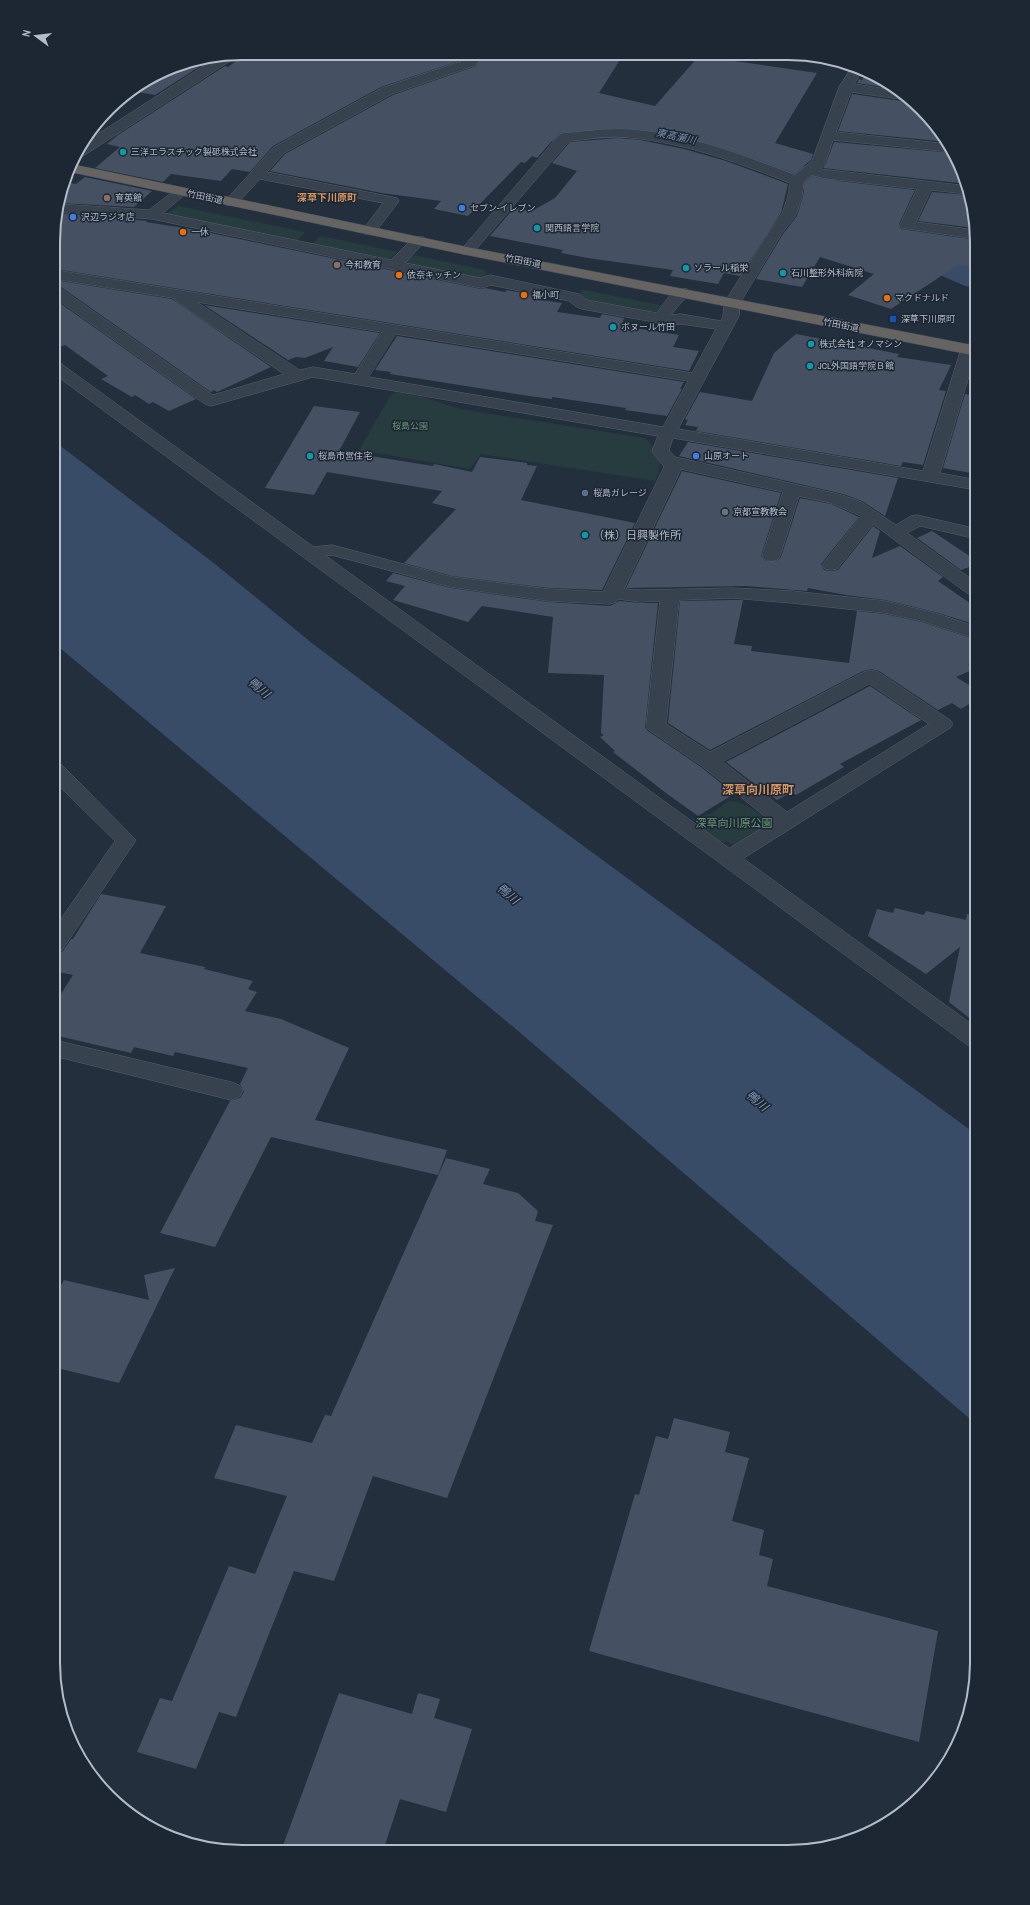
<svg xmlns="http://www.w3.org/2000/svg" width="1030" height="1905" viewBox="0 0 1030 1905" font-family="'Archivo Narrow','Noto Sans JP',sans-serif">
<style>
.green{fill:#263c3f}
.water{fill:#394c67}
.lines{fill:none;stroke-linecap:round;stroke-linejoin:round}
.river{fill:#394c67;fill-rule:evenodd}
.building{fill:#455162}
.minor-casing{stroke:#565f6c;stroke-width:1}
.tertiary-casing{stroke:#565f6c;stroke-width:1}
.trunk-casing{stroke:#434c59;stroke-width:1}
.minor{fill:#38414e;fill-rule:evenodd}
.tertiary{fill:#38414e;fill-rule:evenodd}
.trunk{fill:#656462;fill-rule:evenodd}
.culture-dot{fill:#0f9aa8;stroke:#1d2633;stroke-width:1.5}
.education-dot{fill:#8d6e63;stroke:#1d2633;stroke-width:1.5}
.shop-dot{fill:#3f7fe0;stroke:#1d2633;stroke-width:1.5}
.food-dot{fill:#e8710a;stroke:#1d2633;stroke-width:1.5}
.transit-dot{fill:#1a4fb4;stroke:#1d2633;stroke-width:1.5}
.service-dot{fill:#5c6f8a;stroke:#1d2633;stroke-width:1.5}
.worship-dot{fill:#6b7280;stroke:#1d2633;stroke-width:1.5}
.labels{text-anchor:middle;stroke-width:3;stroke-linejoin:round;paint-order:stroke}
.far-poi-label{font-size:9px;fill:#b4bcc9;stroke:#1d2633;text-anchor:start}
.far-street-label{font-size:9px;fill:#b4bcc9;stroke:#1d2633}
.far-park-label{font-size:9px;fill:#6b9a76;stroke:#1d2633}
.far-water-label{font-size:10px;font-style:italic;fill:#7c92b1;stroke:#1d2633}
.far-neighbourhood-label{font-size:10px;font-weight:bold;fill:#d59563;stroke:#1d2633}
.poi-label{font-size:11px;fill:#b4bcc9;stroke:#1d2633;text-anchor:start}
.park-label{font-size:11px;fill:#6b9a76;stroke:#1d2633}
.water-label{font-size:12px;font-style:italic;fill:#7c92b1;stroke:#1d2633}
.neighbourhood-label{font-size:12px;font-weight:bold;fill:#d59563;stroke:#1d2633}
.rim{fill:none;stroke:#b4bcc9;stroke-width:2}
</style>
<rect width="100%" height="100%" fill="#242f3e"/>
<g class="green">
<polygon points="178,206 305,232 297,241 165,215"/>
<polygon points="320,236 398,252 390,259 312,244"/>
<polygon points="413,255 485,270 487,273 481,278 404,263"/>
<polygon points="582,290 590,291 665,306 658,312 650,311 588,300 580,294"/>
<path d="M397 392 422 397 460 409 644 438C648 440 650 443 653 447 662 459 661 467 655 481L481 454 470 469 359 450 390 396Z"/>
<path d="M728 801C742 800 752 809 763 816L764 829 735 846 728 842 717 841 692 819 712 813Z"/>
</g>
<polygon class="water" points="54,441 215,564 313,644 518,798 977,1135 977,1425 524,1036 54,643"/>
<g class="lines">
<polygon class="river" points="625,119 657,122 769,150 841,182 870,216 923,243 977,267 977,289 965,286 899,257 848,230 819,196 747,164 657,140 625,137 539,142 528,139 524,133 528,127 539,124"/>
</g>
<g class="building">
<polygon points="277,53 623,55 599,93 655,106 699,56 817,73 775,143 813,154 811,160 795,173 730,150 663,132 617,128 565,132 559,133 537,158 532,156 525,163 521,162 468,216 434,209 441,201 382,193 270,171 285,154 393,95 476,66 478,62 477,59 471,57 381,87 273,146 250,172 232,169 221,181 171,174 163,182 95,168 120,147 107,144 118,135 225,66 228,67 245,55 267,60"/>
<polygon points="184,65 199,67 155,95 132,91 170,67"/>
<polygon points="868,71 871,72 896,89 857,83 859,79 862,80"/>
<polygon points="852,94 916,103 945,137 948,142 838,131"/>
<polygon points="618,138 640,140 684,149 726,161 788,184 781,213 740,276 724,273 718,284 670,276 673,270 588,258 561,253 563,250 490,236 514,208 532,211 555,198 577,171 552,163 570,142"/>
<polygon points="834,142 953,153 968,184 823,168 826,163"/>
<polygon points="85,177 152,191 134,207 59,203 65,182 76,184"/>
<polygon points="812,177 822,179 915,190 899,224 901,229 977,240 977,267 958,265 891,309 848,295 874,274 820,257 802,287 756,279 783,234 797,216 803,196 805,183"/>
<polygon points="932,192 969,195 975,228 918,221"/>
<polygon points="56,213 147,221 146,222 196,230 481,289 485,288 505,292 507,290 543,297 541,300 562,303 557,312 600,318 602,314 624,318 621,326 679,335 673,347 699,351 689,371 55,269"/>
<polygon points="55,280 172,299 271,367 217,392 214,390 211,392 61,287 55,286"/>
<polygon points="54,299 196,399 169,411 153,402 149,404 135,395 132,397 101,379 108,376 65,345 54,349"/>
<polygon points="204,305 380,333 358,367 324,361 333,347 305,358 296,357 288,360"/>
<polygon points="796,334 899,354 897,357 951,365 939,390 946,391 923,465 903,462 901,466 696,431 698,427 685,425 688,420 685,419 700,392 752,401 774,353"/>
<polygon points="397,336 684,382 680,389 682,389 667,416 625,410 626,408 552,397 552,399 529,396 390,374 391,372 375,370"/>
<polygon points="965,394 977,396 977,474 943,468"/>
<polygon points="314,406 360,412 339,451 433,466 434,464 472,472 480,457 527,463 527,465 537,466 521,500 635,523 602,590 549,588 452,576 404,563 456,509 432,503 442,491 327,472 314,495 265,488"/>
<polygon points="688,442 898,478 885,516 862,501 843,494 679,456"/>
<polygon points="682,471 781,493 761,556 765,561 777,561 781,557 800,498 831,504 859,517 821,564 824,570 831,571 838,570 873,526 880,531 872,558 900,546 943,577 938,581 977,608 977,625 935,612 885,600 846,595 808,588 807,591 746,586 626,588"/>
<polygon points="932,531 977,561 977,564 961,570 917,538"/>
<polygon points="393,573 451,588 549,602 610,606 616,603 619,601 641,603 658,603 645,727 648,731 701,767 734,794 698,816 666,793 613,752 615,751 600,737 604,735 601,733 604,675 548,673 553,617 482,606 468,622 393,600 405,586 386,581"/>
<polygon points="732,600 743,600 734,644 752,646 751,651 849,663 857,611 885,614 922,622 977,640 977,660 968,664 974,669 956,677 977,690 977,699 961,709 952,703 938,710 879,671 871,669 863,671 710,750 668,723 680,601"/>
<polygon points="870,686 921,720 840,764 844,767 796,795 792,792 777,800 772,796 771,797 726,762"/>
<polygon points="101,894 166,906 140,953 205,967 204,969 253,981 248,989 257,992 245,1011 281,1019 349,1048 315,1120 447,1150 438,1175 271,1137 215,1247 160,1233 230,1101 240,1098 244,1092 240,1084 248,1068 175,1052 173,1056 134,1047 131,1053 54,1035 54,1005 73,975 54,971 54,959 58,953 63,951 71,939 73,939"/>
<polygon points="895,908 924,915 926,911 966,920 967,914 977,915 977,1024 949,1002 960,947 926,974 868,936 877,909 893,913"/>
<polygon points="446,1158 490,1169 483,1184 518,1193 538,1211 535,1221 553,1225 447,1498 373,1476 334,1581 294,1571 236,1717 219,1712 196,1769 137,1752 160,1698 172,1701 229,1566 255,1574 287,1496 214,1478 236,1425 312,1443 325,1415 331,1416"/>
<polygon points="175,1268 119,1383 53,1367 53,1300 64,1280 149,1300 144,1275"/>
<polygon points="674,1418 730,1432 725,1452 749,1458 732,1521 764,1530 759,1555 773,1559 767,1586 938,1631 919,1742 589,1651 635,1494 639,1495 656,1436 668,1439"/>
<polygon points="339,1693 412,1714 418,1693 440,1699 434,1718 472,1729 446,1812 400,1799 383,1851 281,1851"/>
</g>
<g class="lines">
<g class="minor-casing">
<g id="minor">
<polygon points="471,58 476,59 477,62 476,65 392,94 284,153 267,172 397,198 399,201 374,234 364,234 362,231 383,203 260,179 236,205 226,205 224,202 274,147 382,88"/>
<path d="M853 66 863 70 854 84 899 91 911 99 907 100 851 92 836 132 948 144 952 152 833 140 825 163 820 169 968 186V194L931 190 916 222 975 230 977 239 902 228 900 225 917 189 822 178 812 175 804 182 802 196 796 215 782 233 740 303 739 316 678 429 923 471 961 349 963 346 969 344 975 346 977 349 940 473 977 480V490L673 438 669 450 675 457 842 495 861 502 896 525 911 516 917 515 977 529V539L920 526 907 533 977 583V597L971 596 873 524 837 569 831 570 825 569 822 565 861 516 831 503 799 496 780 556 777 560 771 561 765 560 762 556 783 492 681 469 624 589 641 590 732 588 792 591 885 601 935 613 977 627V639L922 621 885 613 792 603 732 598 679 600 666 724 710 752 864 672 871 670 878 672 950 720 953 724 950 728 736 863 729 865 722 863 718 858 722 853 772 822 702 766 649 730 646 726 660 601 641 602 618 599 616 602 610 604 549 601 451 587 332 555 310 557 304 556 301 552 304 548 332 545 452 577 549 589 603 592 664 467 652 451 658 436 313 377 211 406 205 404 55 298V287L60 288 213 395 284 374 176 301 173 298 55 279V270L692 373 716 329 681 324 671 325 582 309 577 307 569 301 491 285 481 288 152 219 56 212 59 204 149 210 176 189H186L188 192 163 213 391 260 414 237H424L426 240 405 263 480 278 490 275 579 294 587 300 657 313C665 303 673 285 687 289L690 292 671 315 681 314 721 321 723 316 724 303 769 232 782 214 788 196 790 183C734 161 678 140 618 137 602 136 585 140 569 141L472 254H462L460 251 560 134 565 133C582 132 599 129 617 129 678 130 738 153 795 175L812 161 839 87ZM197 302 382 332 355 374 313 367 300 370ZM396 334 688 381 663 427 369 377ZM870 684 929 724 787 812 723 762Z"/>
<polygon points="54,762 61,764 136,840 62,950 54,953 54,929 115,841 54,781"/>
<polygon points="54,1040 231,1082 239,1085 243,1091 239,1097 231,1100 54,1056"/>
</g>
</g>
<g class="tertiary-casing">
<g id="tertiary">
<polygon points="234,55 233,59 80,158 72,159 84,143 216,58"/>
<polygon points="54,361 60,363 977,1028 977,1048 969,1046 54,374"/>
</g>
</g>
<g class="trunk-casing">
<polygon id="trunk" points="71,164 467,247 977,346 977,356 467,255 70,172 68,172"/>
</g>
<use href="#minor" class="minor"/>
<use href="#tertiary" class="tertiary"/>
<use href="#trunk" class="trunk"/>
</g>
<g class="culture-dot">
<circle cx="123" cy="152" r="4"/>
<circle cx="537" cy="228" r="4"/>
<circle cx="686" cy="268" r="4"/>
<circle cx="783" cy="273" r="4"/>
<circle cx="613" cy="327" r="4"/>
<circle cx="811" cy="344" r="4"/>
<circle cx="810" cy="366" r="4"/>
<circle cx="310" cy="456" r="4"/>
<circle cx="585" cy="535" r="4"/>
</g>
<g class="education-dot">
<circle cx="107" cy="198" r="4"/>
<circle cx="337" cy="265" r="4"/>
</g>
<g class="shop-dot">
<circle cx="462" cy="208" r="4"/>
<circle cx="73" cy="217" r="4"/>
<circle cx="696" cy="456" r="4"/>
</g>
<g class="food-dot">
<circle cx="183" cy="232" r="4"/>
<circle cx="399" cy="275" r="4"/>
<circle cx="524" cy="295" r="4"/>
<circle cx="887" cy="298" r="4"/>
</g>
<rect class="transit-dot" x="889" y="315" width="8" height="8" rx="2"/>
<circle class="service-dot" cx="585" cy="493" r="4"/>
<circle class="worship-dot" cx="725" cy="512" r="4"/>
<g class="labels">
<g class="far-poi-label">
<text x="131" y="155">三洋エラスチック製砥株式会社</text>
<text x="115" y="201">育英館</text>
<text x="470" y="211">セブン-イレブン</text>
<text x="81" y="220">沢辺ラジオ店</text>
<text x="545" y="231">関西語言学院</text>
<text x="191" y="235">一休</text>
<text x="345" y="268">今和教育</text>
<text x="694" y="271">ソラール稲栄</text>
<text x="791" y="276">石川整形外科病院</text>
<text x="407" y="278">依奈キッチン</text>
<text x="532" y="298">福小町</text>
<text x="895" y="301">マクドナルド</text>
<text x="901" y="322">深草下川原町</text>
<text x="621" y="330">ボヌール竹田</text>
<text x="819" y="347">株式会社 オノマシン</text>
<text x="818" y="369">JCL外国語学院Ｂ館</text>
<text x="318" y="459">桜島市営住宅</text>
<text x="704" y="459">山原オート</text>
<text x="593" y="496">桜島ガレージ</text>
<text x="733" y="515">京都宣教教会</text>
</g>
<g class="far-street-label">
<text transform="translate(205 197) rotate(12)" y="3">竹田街道</text>
<text transform="translate(523 261) rotate(11)" y="3">竹田街道</text>
<text transform="translate(841 325) rotate(11)" y="3">竹田街道</text>
</g>
<g class="far-park-label">
<text x="410" y="429">桜島公園</text>
</g>
<g class="far-water-label">
<text transform="translate(676 136) rotate(12)" y="4">東高瀬川</text>
</g>
<g class="far-neighbourhood-label">
<text x="327" y="201">深草下川原町</text>
</g>
<g class="poi-label">
<text x="593" y="539">（株）日興製作所</text>
</g>
<g class="park-label">
<text x="734" y="827">深草向川原公園</text>
</g>
<g class="water-label">
<text transform="translate(259 688) rotate(40)" y="4">鴨川</text>
<text transform="translate(508 894) rotate(40)" y="4">鴨川</text>
<text transform="translate(757 1101) rotate(40)" y="4">鴨川</text>
</g>
<g class="neighbourhood-label">
<text x="758" y="794">深草向川原町</text>
</g>
</g>
<path d="M0 0H1030V1905H0ZM242 60H788A182 182 0 0 1 970 242V1663A182 182 0 0 1 788 1845H242A182 182 0 0 1 60 1663V242A182 182 0 0 1 242 60Z" fill="#1d2633" fill-rule="evenodd"/>
<path class="rim" d="M242 60H788A182 182 0 0 1 970 242V1663A182 182 0 0 1 788 1845H242A182 182 0 0 1 60 1663V242A182 182 0 0 1 242 60Z"/>
<g transform="translate(36 36) rotate(285)" stroke="#1d2633" stroke-width="3" paint-order="stroke">
<path d="M0-3L7 15L0 10L-7 15Z" fill="#b4bcc9"/>
<text y="-6" font-size="11" font-weight="bold" text-anchor="middle" fill="#b4bcc9">N</text>
</g>
</svg>
